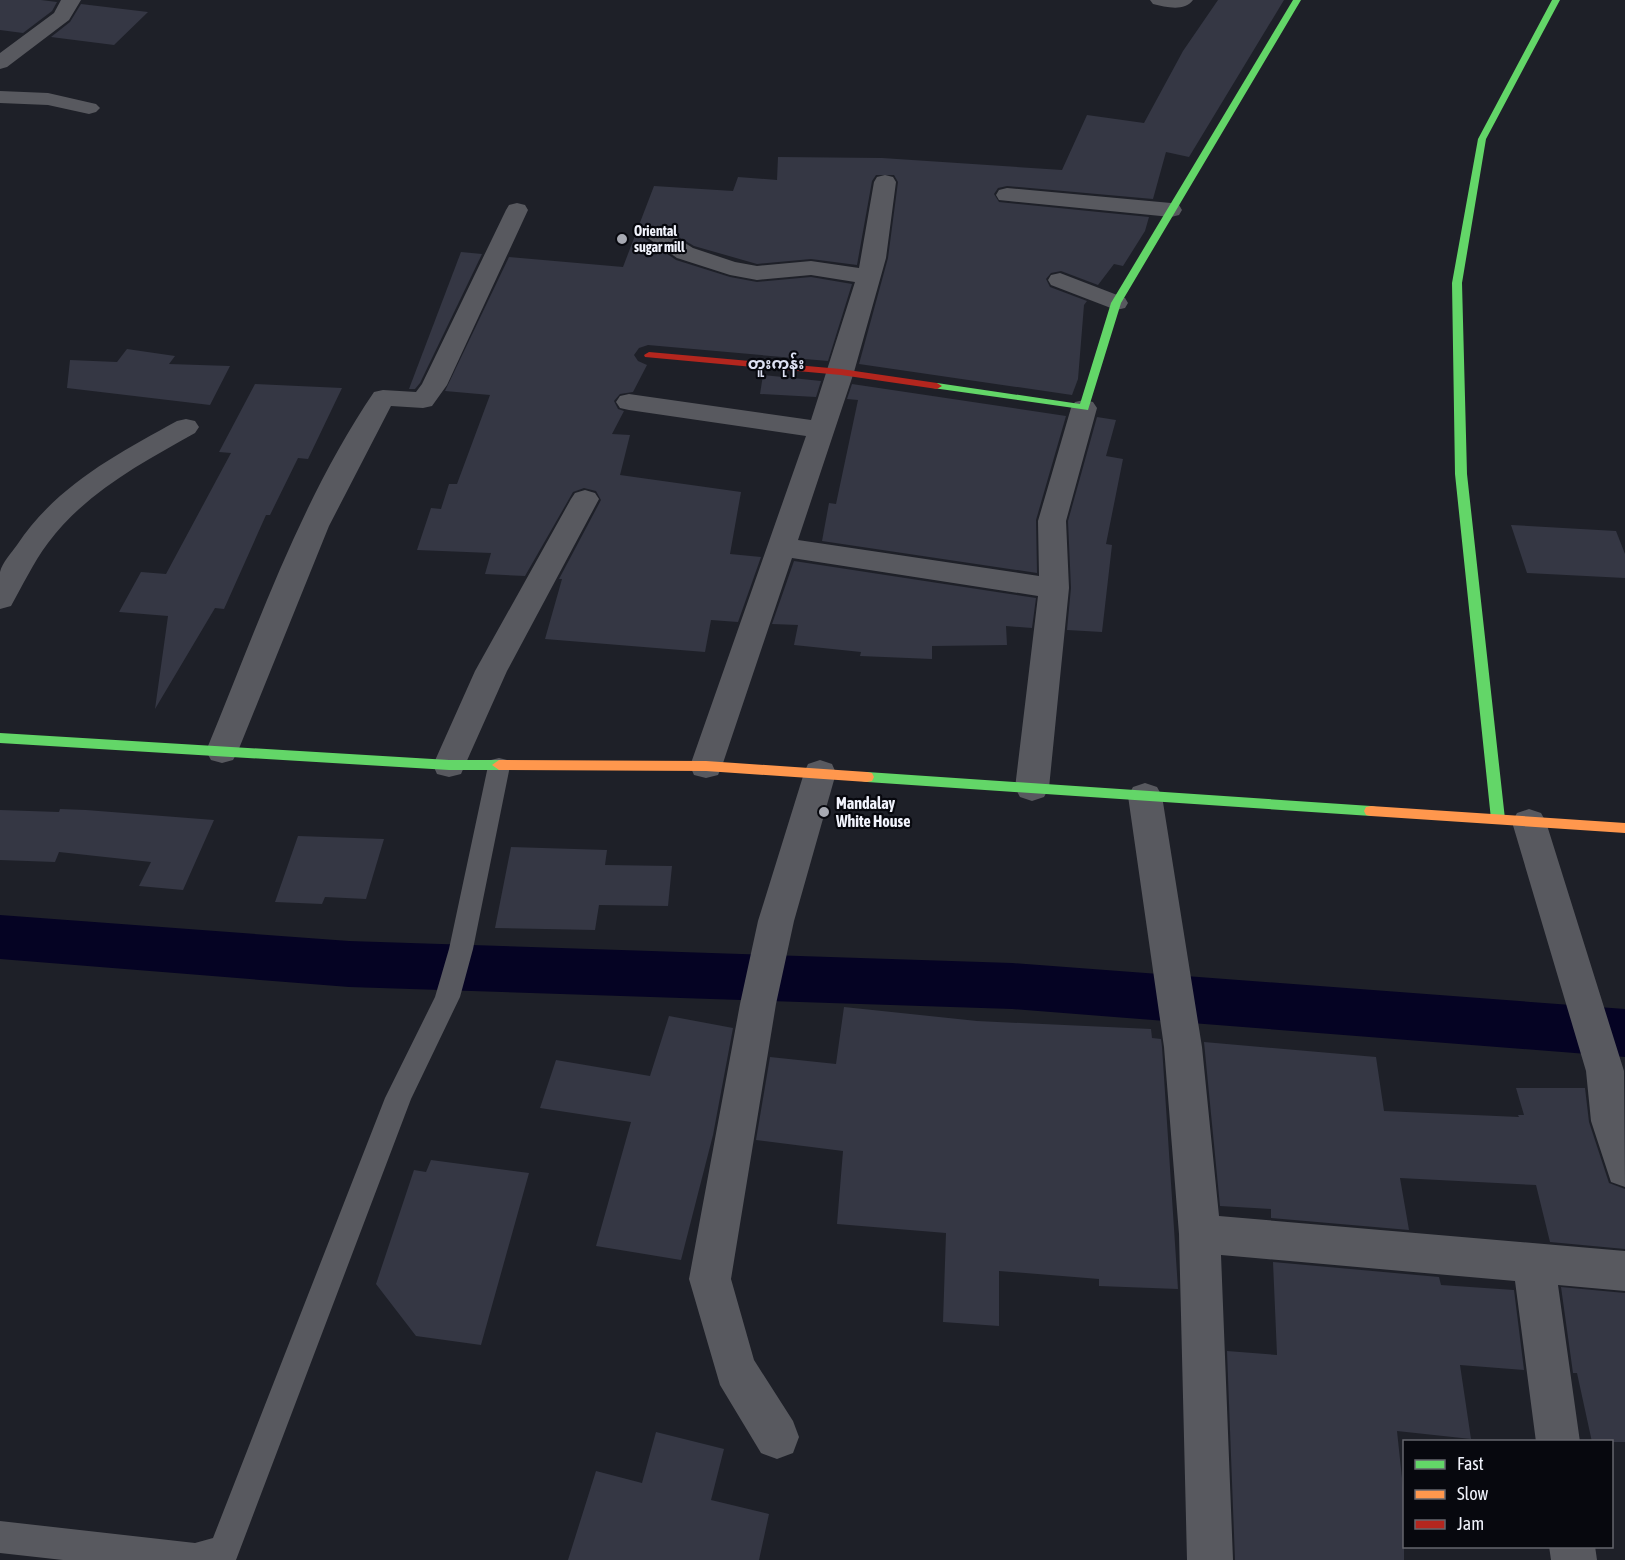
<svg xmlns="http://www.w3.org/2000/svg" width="1625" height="1560" viewBox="0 0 1625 1560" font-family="'Asap Condensed','Noto Sans Myanmar',sans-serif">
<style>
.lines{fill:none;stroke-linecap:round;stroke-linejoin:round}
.canal{fill:#050323;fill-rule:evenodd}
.building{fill:#353744}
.lane{fill:#58595f;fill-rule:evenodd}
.street{fill:#58595f;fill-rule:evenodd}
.fast{fill:#63d668;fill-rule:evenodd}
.slow{fill:#ff974d;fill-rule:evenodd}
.jam{fill:#b3261e;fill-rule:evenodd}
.poi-dot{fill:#a7a9b2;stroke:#07080e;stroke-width:2}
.labels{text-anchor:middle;stroke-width:4.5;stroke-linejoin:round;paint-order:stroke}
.far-poi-label{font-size:14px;font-weight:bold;fill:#f1f3fc;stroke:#07080e;text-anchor:start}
.far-quarter-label{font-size:16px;font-weight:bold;fill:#dde1f3;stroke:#07080e}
.poi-label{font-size:16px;font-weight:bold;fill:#f1f3fc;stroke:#07080e;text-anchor:start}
</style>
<rect width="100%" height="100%" fill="#1e2028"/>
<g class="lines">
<polygon class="canal" points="0,915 349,941 1012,963 1625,1009 1625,1057 1012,1009 349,987 0,959"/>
</g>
<g class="building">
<polygon points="0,0 41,0 57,2 52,11 23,33 0,30"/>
<polygon points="1218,0 1284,0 1189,157 1166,152 1153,199 1007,186 998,188 994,194 999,202 1149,217 1145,231 1123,266 1114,264 1098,285 1061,271 1051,273 1046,279 1050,287 1087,301 1084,305 1078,379 1072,395 859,364 888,258 898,182 894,175 876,175 872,181 857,265 811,259 757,264 694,246 662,227 646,227 640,233 641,236 676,260 730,277 757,282 811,277 852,284 828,361 648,345 639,348 634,355 638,361 647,365 633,392 620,394 614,401 618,409 624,411 612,434 630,435 620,475 741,492 730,554 761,557 738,622 711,620 705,652 545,639 562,579 559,579 601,500 596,491 584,488 573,492 525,576 485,574 491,553 417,550 431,508 441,509 449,484 457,484 490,395 445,391 509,257 623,267 654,186 733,191 738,177 777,180 778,157 882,158 1062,170 1087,115 1144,123 1183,51"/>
<polygon points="81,4 148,12 114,45 51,37 70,22"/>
<polygon points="461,252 482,254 420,383 415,389 409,389"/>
<polygon points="127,349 175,356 169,364 230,366 210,405 67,388 70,360 117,362"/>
<polygon points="763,375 821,381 816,397 760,394"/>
<polygon points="255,384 342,388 308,459 298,458 270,515 266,515 224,609 215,608 155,709 168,616 119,612 141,572 166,574 231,453 219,452"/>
<polygon points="852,384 1066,416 1036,520 1037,573 822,541 829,503 836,504 858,400 847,399"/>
<polygon points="1097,417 1116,420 1106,456 1123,459 1106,544 1112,545 1102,632 1067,630 1071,588 1068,521"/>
<polygon points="1511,525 1616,531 1625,554 1625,578 1527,573"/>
<polygon points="794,561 1036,598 1032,628 1006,626 1007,645 932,646 932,659 860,656 861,652 794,645 798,625 772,624"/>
<polygon points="60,809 86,810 214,820 183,890 139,886 151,862 59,852 55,862 0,860 0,810 59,812"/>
<polygon points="298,836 384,839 366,899 325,897 322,904 275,902"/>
<polygon points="511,847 607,850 605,865 672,866 668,906 599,905 595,930 495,928"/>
<polygon points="844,1007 977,1021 1151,1029 1152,1038 1161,1039 1162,1047 1178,1289 1099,1286 1099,1279 999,1271 999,1326 943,1322 946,1233 837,1224 843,1151 756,1140 770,1057 836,1064"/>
<polygon points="669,1016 733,1028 713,1135 681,1260 596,1246 631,1122 540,1108 556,1060 650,1076"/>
<polygon points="1204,1042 1376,1057 1384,1111 1519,1117 1518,1115 1524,1115 1516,1088 1585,1088 1589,1122 1609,1183 1625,1189 1625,1249 1550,1242 1536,1185 1400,1178 1409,1230 1271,1218 1271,1209 1220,1206"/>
<polygon points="431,1160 529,1173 481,1345 416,1336 376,1284 414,1170 426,1172"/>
<polygon points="1273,1262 1439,1277 1441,1285 1514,1290 1524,1370 1460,1365 1471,1439 1397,1431 1404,1497 1404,1560 1235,1560 1227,1351 1277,1355"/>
<polygon points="1561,1287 1625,1293 1625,1442 1592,1442 1577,1373 1573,1373"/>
<polygon points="656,1432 724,1449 711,1500 769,1514 759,1560 568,1560 596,1471 642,1483"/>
</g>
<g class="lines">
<polygon class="lane" points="499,758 507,760 510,766 473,949 460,997 411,1099 236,1560 63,1560 0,1553 0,1521 195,1543 213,1538 385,1098 435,997 449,949 488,766 491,760"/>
<g class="street">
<polygon points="61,0 81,0 69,20 7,67 0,69 0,53 54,13"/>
<path d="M1150 0H1193C1184 12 1166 7 1153 4Z"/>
<polygon points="0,91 48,93 96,104 100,108 96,112 89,114 48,105 0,103"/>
<polygon points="885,175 893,177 896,182 886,258 854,372 798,540 1039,576 1038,521 1071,408 1075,402 1084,400 1093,402 1097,408 1066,521 1069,588 1049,788 1044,797 1032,801 1020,797 1015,788 1038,596 792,558 722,766 718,775 706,778 694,775 690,766 806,436 629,410 620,408 616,402 620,396 629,394 811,420 855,282 811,275 757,280 730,275 677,258 642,234 646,229 662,229 693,248 735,262 757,266 811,261 859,268 874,182 877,177"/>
<polygon points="1007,188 1171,203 1179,205 1182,210 1179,215 1171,217 999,200 996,195 999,190"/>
<path d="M517 203 525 205 528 210 447 385 432 406 423 408 391 406 329 526 238 751 233 760 222 763 211 760 206 751C256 630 300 501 374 392L383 390 416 392 422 384 506 210 509 205Z"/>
<polygon points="1060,273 1125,298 1128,303 1125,308 1116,310 1051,285 1048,280 1051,275"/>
<path d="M186 419 195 421 199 427 195 433C142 463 86 492 48 543 33 563 23 585 11 606L0 609C0 598 0 583 0 572 2 563 12 552 17 545 56 486 117 454 177 421Z"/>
<polygon points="585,490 595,493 599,499 507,671 465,765 461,774 449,777 437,774 433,765 475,671 571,499 575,493"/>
<polygon points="820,760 832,764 836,773 794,921 776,1004 731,1279 754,1360 793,1421 799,1437 793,1453 777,1459 761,1453 720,1385 689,1279 740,1004 758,921 804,773 808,764"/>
<polygon points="1145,783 1157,787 1162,796 1202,1047 1219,1216 1625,1251 1625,1291 1558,1285 1580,1442 1536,1442 1515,1281 1221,1255 1233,1560 1187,1560 1179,1234 1164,1047 1128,796 1133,787"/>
<polygon points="1529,809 1541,813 1546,822 1624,1071 1625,1187 1611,1182 1591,1121 1586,1071 1512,822 1517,813"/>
<polygon points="1549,1546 1595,1546 1597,1560 1551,1560"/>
</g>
<g class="fast">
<polygon points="1293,0 1301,0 1121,303 1088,410 933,388 932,386 937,383 1080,404 1111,303"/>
<polygon points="1552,0 1560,0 1486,139 1462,283 1467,474 1505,819 1503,823 1493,823 1491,819 1455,474 1452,283 1478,139"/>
<polygon points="0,733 449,760 499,760 506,765 499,770 449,770 0,743"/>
<polygon points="867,772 1371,806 1376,807 1378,811 1376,815 1371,816 867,782 862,781 860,777 862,773"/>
</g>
<g class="slow">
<polygon points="499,760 706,761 867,772 872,773 874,777 872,781 867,782 706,771 499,770 492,765"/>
<polygon points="1371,806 1625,823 1625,833 1371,816 1366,815 1364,811 1366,807"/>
</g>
<polygon class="jam" points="649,352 841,369 937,383 942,386 937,389 841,375 645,357 644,355"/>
</g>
<g class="poi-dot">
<circle cx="622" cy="239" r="6"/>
<circle cx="824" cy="812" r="6"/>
</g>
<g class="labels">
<g class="far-poi-label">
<text x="634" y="236">Oriental<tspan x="634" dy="16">sugar mill</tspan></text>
</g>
<g class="far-quarter-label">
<text x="776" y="369">တူးကုန်း</text>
</g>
<g class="poi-label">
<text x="836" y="809">Mandalay<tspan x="836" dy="18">White House</tspan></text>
</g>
</g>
<rect x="1403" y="1440" width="210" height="108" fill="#07080e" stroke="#65666d" stroke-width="1.5"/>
<rect x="1415" y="1460" width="30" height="9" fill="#63d668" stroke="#65666d" stroke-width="1.5"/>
<text x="1457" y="1470" font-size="18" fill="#f1f3fc">Fast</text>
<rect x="1415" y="1490" width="30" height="9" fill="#ff974d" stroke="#65666d" stroke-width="1.5"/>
<text x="1457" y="1500" font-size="18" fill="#f1f3fc">Slow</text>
<rect x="1415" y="1520" width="30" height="9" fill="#b3261e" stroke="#65666d" stroke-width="1.5"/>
<text x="1457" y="1530" font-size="18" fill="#f1f3fc">Jam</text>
</svg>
